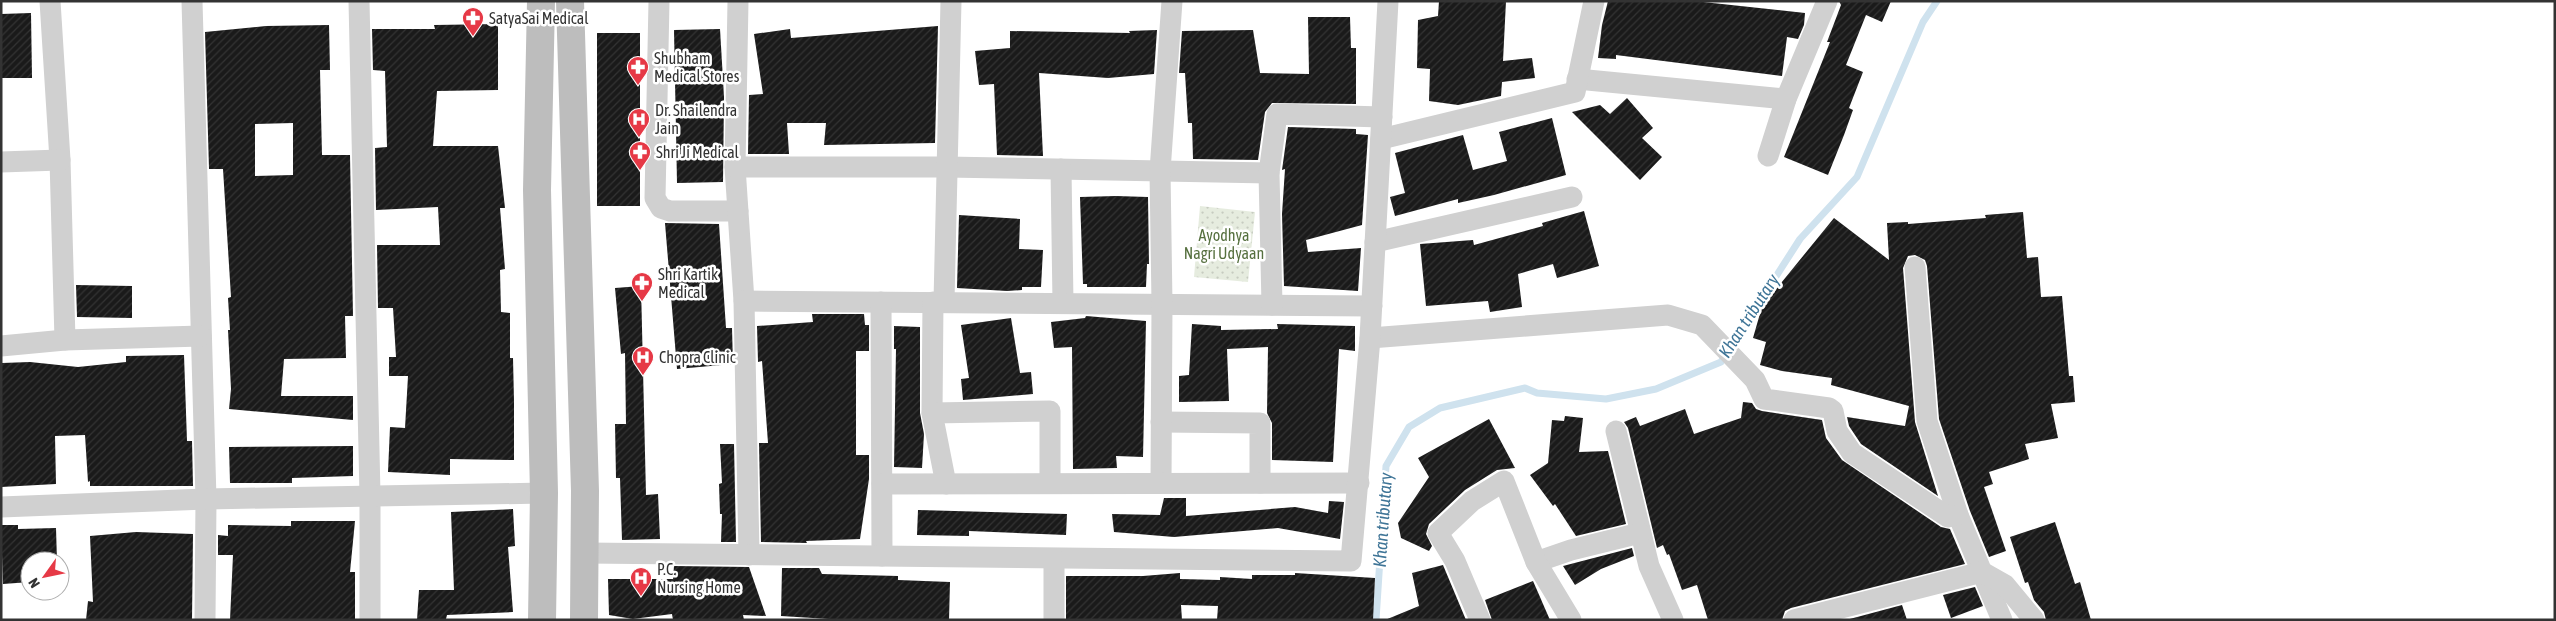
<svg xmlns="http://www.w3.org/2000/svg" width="2556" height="621" viewBox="0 0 2556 621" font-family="'Asap Condensed',sans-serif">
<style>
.park{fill:url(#park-dots)}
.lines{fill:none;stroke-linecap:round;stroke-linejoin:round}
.stream{stroke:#cfe2ee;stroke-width:7}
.building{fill:url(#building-hatch);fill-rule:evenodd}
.street{stroke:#d0d0d0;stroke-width:21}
.secondary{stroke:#bdbdbd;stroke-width:28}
.labels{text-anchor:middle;stroke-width:5;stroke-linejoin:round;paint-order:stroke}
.poi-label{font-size:16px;fill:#333;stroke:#fff;text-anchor:start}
.park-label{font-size:16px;fill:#56703f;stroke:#fff}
.water-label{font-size:18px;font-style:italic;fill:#3f7597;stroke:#fff}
</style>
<defs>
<pattern id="park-dots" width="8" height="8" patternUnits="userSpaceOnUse" patternTransform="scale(1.25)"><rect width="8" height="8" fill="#e6ecdf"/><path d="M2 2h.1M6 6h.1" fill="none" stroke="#c6cbc0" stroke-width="1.8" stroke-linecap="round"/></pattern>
<pattern id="building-hatch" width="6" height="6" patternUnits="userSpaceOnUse" patternTransform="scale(1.25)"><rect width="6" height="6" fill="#1a1a1a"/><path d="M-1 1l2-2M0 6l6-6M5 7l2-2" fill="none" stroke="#333"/></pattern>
</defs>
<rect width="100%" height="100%" fill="#fff"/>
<polygon class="park" points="1200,206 1255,212 1248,282 1194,277"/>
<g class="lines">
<polyline class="stream" points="1376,620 1386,466 1409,427 1440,408 1525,388 1537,393 1606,399 1656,389 1721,362 1800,239 1857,177 1923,22 1937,1"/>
</g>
<g class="building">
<polygon points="1439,1 1506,1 1503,61 1532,58 1535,78 1502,82 1501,96 1458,105 1429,101 1430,69 1417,68 1418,20 1438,16"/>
<polygon points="1608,1 1694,1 1805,13 1804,25 1798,39 1787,37 1782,76 1616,55 1616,59 1598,58 1602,25"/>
<polygon points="1839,1 1891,1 1882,22 1866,15 1846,65 1863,72 1849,108 1853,110 1844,135 1828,175 1784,157 1830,42 1827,42 1841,5"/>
<polygon points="31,13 32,78 1,78 1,14"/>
<polygon points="1308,17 1350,17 1351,48 1356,48 1356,104 1272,103 1265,112 1258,160 1193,159 1192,123 1188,123 1185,73 1179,73 1182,31 1253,30 1260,73 1309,74"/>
<polygon points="498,24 498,90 437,91 433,146 498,146 505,208 500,208 505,269 500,270 501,312 510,313 510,358 513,358 514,401 514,460 450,459 450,475 388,472 390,427 405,428 408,376 389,376 389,357 396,357 393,308 378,308 377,245 440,245 438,207 376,210 375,148 387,147 385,71 373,70 372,29 435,29 434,25"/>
<path d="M329 25 330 70H320L322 155H350L353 316H345L346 358 284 359 281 396H353V420L229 409 231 389 228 330H230L228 298 231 297 223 169H209L205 32 266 26ZM293 123V175L255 176V124Z"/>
<polygon points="938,26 935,143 824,145 826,123 787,123 789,154 748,154 749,95 763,94 754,34 790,29 791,38"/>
<polygon points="720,29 724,97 723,182 677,183 674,30"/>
<polygon points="1157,30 1154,74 1108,78 1039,73 1043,156 997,155 994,84 979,85 975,51 1010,48 1010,31 1130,33 1129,31"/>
<rect x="597" y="33" width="43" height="173"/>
<polygon points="1627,98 1653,128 1642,138 1662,157 1640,180 1572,112 1600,105 1610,114"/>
<polygon points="1552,118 1566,175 1494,195 1458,203 1458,199 1395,216 1390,197 1405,193 1395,153 1463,135 1473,170 1507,161 1499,132"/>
<polygon points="1288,127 1356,129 1356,134 1368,135 1362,225 1306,240 1308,252 1361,248 1358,291 1284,286 1282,214 1285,169 1282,170"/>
<polygon points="1116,196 1148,197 1149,264 1147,264 1146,287 1087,287 1087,284 1083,284 1080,197"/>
<polygon points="1584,211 1599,266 1557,278 1553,264 1518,274 1522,307 1490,312 1488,301 1426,306 1420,244 1473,240 1474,245 1543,226 1542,223"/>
<polygon points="2023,212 2027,258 2038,257 2041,297 2062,296 2069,376 2073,376 2075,402 2051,404 2058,438 2025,444 2029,459 1989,472 1993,484 1984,487 2006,551 1989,557 1970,511 1939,419 1927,266 1925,260 1915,255 1908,256 1903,268 1915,422 1938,496 1861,444 1849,426 1847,417 1905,426 1909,406 1831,385 1832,378 1782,371 1760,365 1766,342 1753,338 1765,296 1768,299 1834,218 1889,260 1887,223 1908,222 1908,224 1986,218 1985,215"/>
<polygon points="959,215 1020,219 1019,249 1043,250 1041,287 1022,287 1022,290 1007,291 957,288"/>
<polygon points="665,223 719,224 726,328 732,328 733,364 677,369"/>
<polygon points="76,285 132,286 132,318 77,317"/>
<polygon points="641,286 646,495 658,494 660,539 622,540 620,478 616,478 615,424 626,424 625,353 621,354 615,288"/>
<polygon points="812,314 864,314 865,325 869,325 869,351 856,351 856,455 869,455 869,479 860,539 806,541 807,543 761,542 759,443 768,443 762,361 758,362 757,326 813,322"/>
<polygon points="1086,316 1146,321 1143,457 1116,456 1117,468 1073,469 1072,347 1054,348 1051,322 1085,318"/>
<polygon points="1011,318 1020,373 1031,372 1033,394 963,400 961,379 969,378 961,325"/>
<polygon points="1192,324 1221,326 1221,330 1278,329 1277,324 1355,326 1355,351 1339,349 1333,462 1272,460 1272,423 1267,413 1268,347 1227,349 1229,401 1179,402 1179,376 1189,375"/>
<polygon points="894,326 920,327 920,413 924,434 922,468 894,467 896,349 894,349"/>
<polygon points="184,355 187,441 192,441 193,486 90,486 90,481 88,482 85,435 55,436 56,484 1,487 2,363 30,362 78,367 126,362 126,356"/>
<polygon points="1743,402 1752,403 1756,409 1762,411 1822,420 1826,438 1842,460 1941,527 1950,529 1965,564 1791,608 1785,611 1782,620 1708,620 1697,585 1682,590 1669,554 1667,555 1663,545 1657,548 1628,428 1624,422 1636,417 1640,426 1685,409 1694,434 1741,418"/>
<polygon points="1565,416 1583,418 1579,452 1608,451 1626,524 1576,536 1555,504 1553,506 1530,475 1548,463 1552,420 1564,421"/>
<polygon points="1489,419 1515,468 1497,470 1465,490 1429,524 1426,534 1432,546 1429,551 1401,538 1398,523 1429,477 1418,458"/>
<polygon points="720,444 734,444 736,542 721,542 722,514 720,514 719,484 722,483"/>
<polygon points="353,446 353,476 292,478 292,483 230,483 229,447"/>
<polygon points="1164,498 1186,498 1186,516 1295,507 1328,513 1329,501 1344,502 1340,539 1278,528 1174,537 1114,532 1112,514 1160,515"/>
<polygon points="513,509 515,546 508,547 513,612 447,615 446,619 417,620 419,590 454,590 451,512"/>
<polygon points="918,510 1067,514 1066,535 969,531 969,536 917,535"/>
<polygon points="291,521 355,521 350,572 355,572 355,620 230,620 233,555 218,555 218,535 228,536 228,525 291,526"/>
<polygon points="2055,522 2075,584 2080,582 2091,620 2046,620 2044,612 2034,600 2028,582 2025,583 2010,537"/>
<polygon points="1,525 18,525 18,529 56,528 57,561 30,561 30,582 3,584"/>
<polygon points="136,532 193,534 192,620 86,620 88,601 93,602 90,536"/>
<polygon points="1632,548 1634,556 1601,569 1575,585 1563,566"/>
<polygon points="1443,565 1466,620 1385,620 1419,606 1412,573"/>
<polygon points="674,566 749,567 766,616 743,615 744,620 673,620 672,614 633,619 609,615 608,579 673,579"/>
<polygon points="782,568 819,568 822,574 898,576 898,580 950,582 949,620 845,620 781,616"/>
<polygon points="1180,573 1180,579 1220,580 1220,577 1252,579 1252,575 1295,575 1295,573 1375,578 1373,620 1217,620 1218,606 1181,605 1182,620 1066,620 1066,576 1143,576"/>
<polygon points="1533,581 1550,620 1492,620 1485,600"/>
<polygon points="1975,587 1983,606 1951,618 1943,595"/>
<polygon points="1902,605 1907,620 1846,620"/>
</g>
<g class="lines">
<g class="street">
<polyline points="50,1 60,160 65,340"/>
<polyline points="192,1 206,499 205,620"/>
<polyline points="359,1 370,495 370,620"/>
<polyline points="659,1 655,198 661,208 670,211 738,211"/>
<polyline points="738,1 735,167 744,301 749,555"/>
<polyline points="1577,79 1786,99"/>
<polyline points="1381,139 1575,92 1594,1"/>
<polyline points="1768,156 1786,99 1827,1"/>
<polyline points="1,162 60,160"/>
<polyline points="735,167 946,167 1269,173"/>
<polyline points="1061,169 1063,303"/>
<polyline points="1375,242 1572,197"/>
<polyline points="1915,267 1927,421 1958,515 2002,620"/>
<polyline points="744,301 1372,306"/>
<polyline points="944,301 951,1"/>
<polyline points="881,302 882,556"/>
<polyline points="933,302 932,413 946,484"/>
<polyline points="1272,305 1269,173 1277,114 1382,117"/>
<polyline points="1370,338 1668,315 1702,325 1755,380 1764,399 1829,408 1833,411 1837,431 1852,453 1948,517 1958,515"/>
<polyline points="1,346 65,340 201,336"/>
<polyline points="932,413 1050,411 1050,483"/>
<polyline points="1161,422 1260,423 1260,483"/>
<polyline points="1616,431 1649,566 1673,620"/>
<polyline points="1161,483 1162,304 1160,171 1172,1"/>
<polyline points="882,484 1359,483"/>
<polyline points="1,507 206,499 544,493"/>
<polyline points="585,553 1351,561 1370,338 1388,1"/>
<polyline points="1536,562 1571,550 1640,533"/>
<polyline points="1054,620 1054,559"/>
<polyline points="1480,620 1455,561 1438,533 1472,501 1504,481 1536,562 1571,620"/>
<polyline points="1794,620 1982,572 2005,585 2034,620"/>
</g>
<g class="secondary">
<polyline points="541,1 537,190 544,493 542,620"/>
<polyline points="570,1 585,491 584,620"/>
</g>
</g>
<defs>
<g id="pharmacy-pin" transform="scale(1.125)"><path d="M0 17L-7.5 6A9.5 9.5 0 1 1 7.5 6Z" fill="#e63946" stroke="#fff"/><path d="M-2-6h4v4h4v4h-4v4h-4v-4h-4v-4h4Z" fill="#fff"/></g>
<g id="hospital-pin" transform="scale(1.125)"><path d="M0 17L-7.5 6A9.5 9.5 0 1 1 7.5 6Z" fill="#e63946" stroke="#fff"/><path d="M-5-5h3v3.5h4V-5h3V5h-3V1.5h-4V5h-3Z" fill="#fff"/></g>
</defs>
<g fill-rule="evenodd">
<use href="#pharmacy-pin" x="473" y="18"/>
<use href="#pharmacy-pin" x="638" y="67"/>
<use href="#hospital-pin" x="639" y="119"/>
<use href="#pharmacy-pin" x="640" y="152"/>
<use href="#pharmacy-pin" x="642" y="283"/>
<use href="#hospital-pin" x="643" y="357"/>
<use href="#hospital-pin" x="641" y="578"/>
</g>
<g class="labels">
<g class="poi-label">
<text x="489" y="24">SatyaSai Medical</text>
<text x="654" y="64">Shubham<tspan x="654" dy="18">Medical Stores</tspan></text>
<text x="655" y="116">Dr. Shailendra<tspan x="655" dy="18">Jain</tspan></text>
<text x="656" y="158">Shri Ji Medical</text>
<text x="658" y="280">Shri Kartik<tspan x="658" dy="18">Medical</tspan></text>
<text x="659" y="363">Chopra Clinic</text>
<text x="657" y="575">P.C.<tspan x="657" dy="18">Nursing Home</tspan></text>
</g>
<g class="park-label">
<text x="1224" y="241">Ayodhya<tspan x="1224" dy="18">Nagri Udyaan</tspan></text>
</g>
<g class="water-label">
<text transform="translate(1749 316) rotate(-57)" y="6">Khan tributary</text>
<text transform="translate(1383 520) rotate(-86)" y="6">Khan tributary</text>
</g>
</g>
<rect width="2556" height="621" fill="none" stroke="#333333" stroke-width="5"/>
<g transform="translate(45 576) rotate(237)"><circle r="24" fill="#ffffff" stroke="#adadad"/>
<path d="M0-4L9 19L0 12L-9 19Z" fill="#e63946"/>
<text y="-8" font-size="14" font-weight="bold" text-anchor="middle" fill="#333333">N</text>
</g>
</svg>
